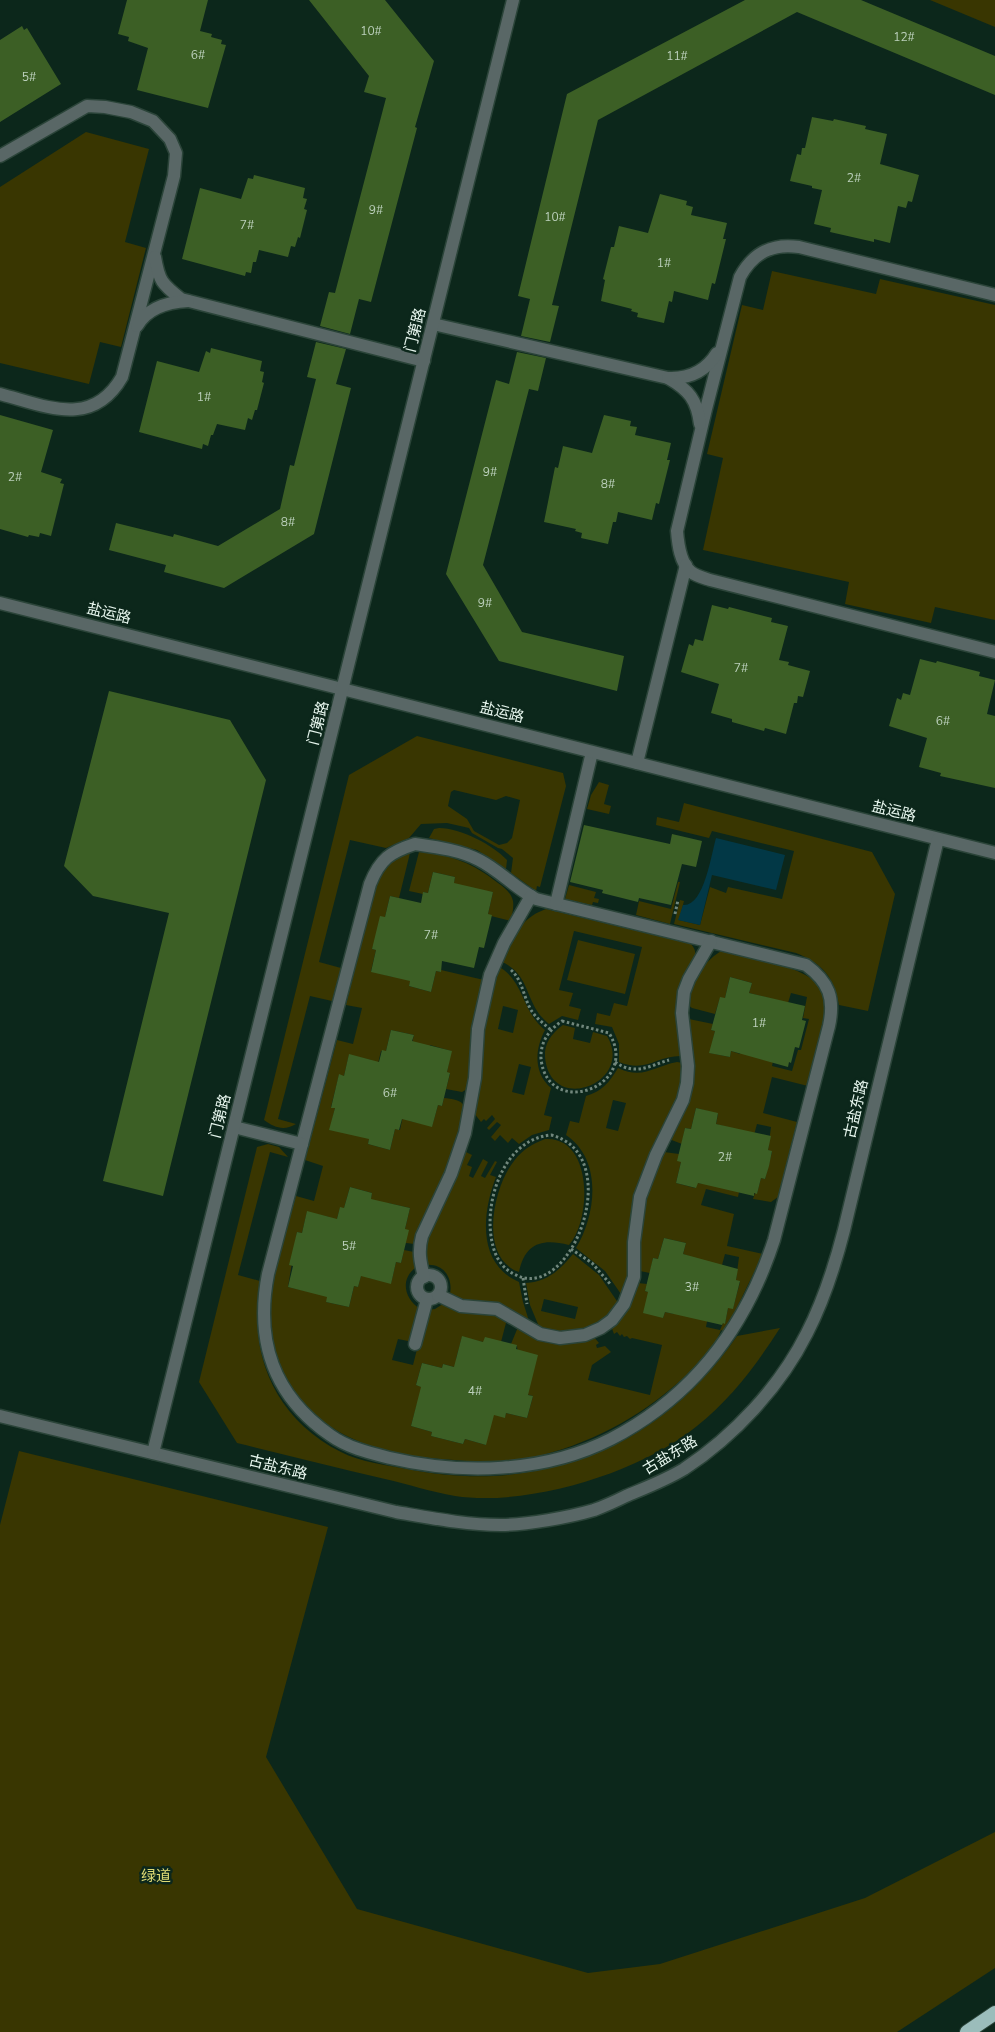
<svg xmlns="http://www.w3.org/2000/svg" width="995" height="2032" viewBox="0 0 995 2032" font-family="'Nunito Sans','Noto Sans SC',sans-serif">
<style>
.green{fill:#393601;fill-rule:evenodd}
.water{fill:#023846}
.building{fill:#3c5f25}
.lines{fill:none;stroke-linecap:round;stroke-linejoin:round}
.service-casing{stroke:#2b4439;stroke-width:15}
.minor-casing{stroke:#2b4439;stroke-width:15}
.trunk-casing{stroke:#2b4439;stroke-width:16}
.path{stroke:#71877c;stroke-width:3;stroke-dasharray:2.5 2.5;stroke-linecap:butt}
.service{stroke:#596766;stroke-width:12}
.minor{stroke:#596766;stroke-width:12}
.trunk{stroke:#9bbdbb;stroke-width:14}
.labels{text-anchor:middle;stroke-width:5;stroke-linejoin:round;paint-order:stroke}
.number-label{font-size:12px;fill:#bcd0bc}
.street-label{font-size:15px;fill:#e7f6ee;stroke:#0c271b}
.park-label{font-size:15px;fill:#e0db75;stroke:#0c271b}
</style>
<rect width="100%" height="100%" fill="#0c271b"/>
<g class="green">
<polygon points="930,0 995,0 995,27"/>
<polygon points="86,132 149,149 125,242 146,248 121,347 100,342 89,384 0,363 0,187"/>
<polygon points="772,271 876,294 880,279 995,305 995,620 935,607 931,623 845,604 849,582 703,550 723,458 707,454 742,305 763,310"/>
<path d="M417 736 563 773 566 786 540 887 537 886 536 891 511 873 513 858 502 849 498 848 472 833 469 828 447 823 421 824 409 838 386 848 350 840 319 962 341 968 332 1001 310 996 278 1119 296 1124C284 1131 275 1128 264 1120L349 775ZM454 790 496 800 506 796 520 800 512 838 507 843 499 845 474 831 467 819 448 806 451 792Z"/>
<polygon points="599,782 609,785 604,804 611,806 609,814 587,809 591,795"/>
<path d="M684 803 872 852 895 894 868 1011 839 1005C834 977 823 964 796 953L674 924 680 900 684 901 679 920 700 925 710 887 726 893 728 887 782 899 794 851 712 831 709 838 656 825 657 817 679 822Z"/>
<path d="M439 828C461 828 493 845 507 860L506 869 477 850 429 838 434 829Z"/>
<path d="M419 852C452 855 473 863 498 883 505 888 511 893 513 901 514 908 512 914 511 921L491 916 488 914 493 892 453 888 455 877 433 872 428 893 423 892V894L409 891Z"/>
<path d="M410 853 399 898 390 896 385 917 372 949 376 950 371 971 393 977 412 975 409 986 431 992 436 971 441 972V970L484 980 472 1071 467 1089 462 1092 446 1089 450 1074 447 1072 451 1051 430 1045 427 1056 411 1047 414 1035 391 1030 386 1051H381L376 1072 371 1060 349 1055 344 1076 339 1075 331 1107 335 1108 330 1130 370 1135 368 1144 390 1150 395 1129 400 1130 404 1111 410 1121 432 1126 438 1105 442 1106 444 1098C451 1099 462 1099 464 1107 469 1123 424 1223 415 1244L406 1243 405 1229 410 1208 388 1203 386 1213 370 1204 372 1193 350 1187 344 1208H340L334 1230 329 1217 307 1212 302 1233 297 1232 288 1287 310 1292 332 1291 326 1302 349 1307 354 1286 358 1287 363 1268 370 1270 369 1278 391 1283 396 1262 401 1263 404 1250 414 1252 418 1266C400 1277 403 1298 420 1309L413 1342 398 1339 392 1360 413 1365 427 1310 435 1309 443 1304 497 1314 507 1319 501 1342H483L462 1337 456 1359 467 1362 465 1370 443 1364 442 1368 422 1363 416 1385 425 1388 417 1404 411 1426 432 1432 431 1436 463 1444 465 1439 486 1445 483 1412 505 1417 506 1413 527 1418 533 1396 522 1393 517 1346 511 1344 518 1327 593 1336 599 1343 596 1345 597 1348 605 1346 611 1352 592 1365 588 1380 650 1395 662 1345 632 1338 630 1339 627 1336 624 1337 622 1334 620 1336 617 1332 614 1334 611 1326 630 1304 638 1283 647 1284 645 1291 648 1292 663 1318 665 1312 674 1314 679 1295 708 1316 706 1327 720 1330 723 1323H725L728 1308H733L740 1282 736 1280 739 1257 725 1254 722 1265 686 1269 689 1256 683 1254 686 1243 664 1238 658 1259 653 1258 650 1273 640 1271 638 1268 643 1205 664 1152 679 1154 681 1162 676 1183 695 1188 697 1183 740 1187 738 1197 706 1189 701 1205 734 1214 727 1246 763 1254 725 1332 721 1330C713 1353 691 1372 673 1387 630 1424 577 1449 521 1460 500 1464 476 1462 454 1460 391 1456 329 1443 292 1388 282 1373 274 1357 271 1340 263 1291 283 1243 296 1196L314 1201 323 1166 305 1160 337 1040 353 1044 362 1008 346 1005 374 892C381 873 389 858 410 853Z"/>
<polygon points="678,882 680,882 670,924 636,915 639,901 671,909"/>
<polygon points="569,885 596,892 594,898 599,899 598,903 593,902 592,905 565,899"/>
<path d="M546 909 691 944C698 952 695 956 691 966L681 1056C656 1056 646 1073 619 1062V1044L612 1027 595 1024 597 1013 610 1016 614 1003 627 1006 642 947 574 931 559 990 573 993 569 1006 581 1009 578 1020 562 1016 549 1024C523 1003 533 975 500 961 513 938 520 918 546 909Z"/>
<polygon points="578,940 635,954 625,994 567,980"/>
<path d="M721 951C736 955 751 958 766 962 795 969 829 976 825 1014 822 1038 814 1062 808 1086L772 1077 763 1113 797 1122 778 1197 771 1202 753 1199 755 1193H757L761 1178 765 1179 772 1152 768 1150 771 1127 757 1124 754 1135 716 1124 718 1114 696 1108 691 1129 685 1128 682 1144 669 1139 686 1105 689 1019 713 1024 711 1030 715 1031 710 1053 730 1057 731 1051 740 1054 746 1035 774 1056 772 1066 792 1071 798 1050H801L809 1019 803 1018 807 997 791 993 788 1003 749 993 752 983 730 977 725 998H720L715 1014 692 1008 688 1005C690 982 701 964 721 951Z"/>
<path d="M498 966C525 981 521 1011 545 1030 535 1049 533 1072 551 1088L544 1115 552 1117 549 1130 532 1135 519 1144 512 1138 508 1143 500 1135 495 1141 491 1137 501 1125 497 1122 489 1130 487 1128 495 1119 492 1115 486 1121 484 1119 481 1122 474 1113 483 1024ZM503 1006 518 1010 513 1033 498 1029ZM519 1064 531 1067 524 1095 512 1092Z"/>
<path d="M563 1025 575 1028 573 1039 590 1043 593 1032 607 1036C635 1083 550 1116 545 1057 544 1043 552 1033 563 1025Z"/>
<path d="M677 1062 683 1063 680 1095 658 1138 630 1270 623 1297 605 1271 576 1248C596 1215 603 1160 566 1135L570 1121 579 1123 586 1096C602 1091 609 1083 618 1068 643 1080 654 1066 677 1062ZM613 1100 626 1103 618 1131 606 1128Z"/>
<path d="M545 1139C593 1136 592 1219 569 1245 542 1238 525 1243 519 1272 478 1258 493 1187 514 1161 522 1150 532 1144 545 1139Z"/>
<path d="M268 1144 279 1147 288 1157 270 1152 238 1275 260 1281C248 1353 273 1417 341 1452 360 1462 386 1465 407 1469 471 1481 523 1479 586 1457 648 1435 700 1390 737 1336L780 1328C757 1364 731 1399 697 1426 640 1473 528 1507 455 1496 431 1492 408 1484 385 1479 335 1467 286 1455 237 1443L199 1382 257 1147Z"/>
<path d="M464 1151 472 1155 467 1165 472 1167 469 1176 473 1178 483 1159 488 1162 481 1176 485 1178 495 1161 497 1162 490 1175 496 1177C482 1213 477 1264 519 1282L523 1302 530 1324 464 1302 450 1294C453 1278 444 1263 425 1265V1241Z"/>
<path d="M573 1254 599 1275 619 1304C609 1320 586 1333 568 1333 559 1334 549 1331 540 1329L530 1305 526 1283C547 1282 560 1270 573 1254ZM544 1299 578 1307 575 1319 541 1311Z"/>
<polygon points="19,1451 328,1527 266,1757 357,1909 588,1973 660,1964 865,1898 995,1832 995,1968 897,2032 0,2032 0,1525"/>
</g>
<path class="water" d="M716 838 785 855 776 890 712 875 700 925 678 920 683 905C704 907 711 855 716 838Z"/>
<g class="building">
<polygon points="127,0 208,0 200,31 212,34 211,37 222,40 221,44 226,45 208,108 137,90 148,48 128,41 129,37 118,34"/>
<polygon points="309,0 385,0 434,61 415,127 417,128 371,302 359,299 350,334 320,326 329,292 335,293 386,98 364,92 369,76"/>
<polygon points="745,0 861,0 995,56 995,95 797,12 598,120 552,305 559,306 550,342 521,336 530,299 518,296 567,94"/>
<polygon points="22,26 24,30 27,28 61,84 0,122 0,40"/>
<polygon points="812,117 833,121 834,119 866,126 865,129 887,134 880,164 919,175 912,202 908,201 906,208 898,206 890,243 874,239 874,242 830,232 831,228 814,224 822,190 812,188 812,186 790,181 797,154 801,155 802,148 805,148"/>
<polygon points="254,175 305,188 303,198 307,199 304,209 307,210 300,238 298,237 295,247 291,246 288,257 259,250 256,262 253,262 251,273 246,272 245,276 182,259 200,188 241,199 248,178 253,179"/>
<polygon points="660,194 687,201 686,205 693,207 691,215 727,223 723,239 726,239 715,284 712,283 708,300 674,291 672,302 669,301 664,323 637,317 638,313 631,311 632,309 601,301 605,280 603,279 611,247 614,247 619,226 648,233"/>
<polygon points="316,342 346,349 336,384 351,388 314,534 224,588 164,572 166,565 109,550 116,523 173,537 174,534 218,546 280,509 290,465 294,466 316,379 307,377"/>
<polygon points="211,348 262,361 260,371 264,372 262,382 264,383 257,410 255,410 252,420 248,418 245,430 217,424 213,435 211,435 208,446 203,444 202,449 139,432 157,361 199,372 206,351 210,353"/>
<polygon points="517,352 546,358 538,391 529,389 483,565 522,632 624,656 617,691 499,661 446,574 496,380 509,384"/>
<polygon points="0,415 53,430 41,472 62,479 60,483 64,484 51,536 40,533 39,537 29,535 28,537 0,529"/>
<polygon points="604,415 631,421 630,426 637,427 635,435 671,443 667,460 670,460 659,504 656,503 652,520 618,512 616,522 613,522 608,544 581,538 582,533 575,531 576,529 544,522 555,467 558,468 563,446 592,453"/>
<polygon points="712,605 728,609 729,607 772,618 771,622 788,626 779,660 789,662 788,665 810,671 803,697 798,696 797,703 794,703 786,734 765,728 764,731 732,722 732,719 711,713 719,684 681,672 689,644 693,646 695,639 703,641"/>
<polygon points="920,659 936,663 937,661 980,672 979,676 995,680 987,714 995,716 995,788 940,776 941,773 919,767 927,738 889,726 897,698 901,700 903,693 910,695"/>
<polygon points="109,691 230,720 266,780 163,1196 103,1181 169,913 93,896 64,866"/>
<polygon points="584,825 670,844 672,834 702,841 696,867 682,864 671,905 639,898 638,902 602,893 603,890 570,882"/>
<polygon points="433,872 455,877 454,883 493,892 488,914 492,915 484,948 479,947 474,968 442,961 441,972 436,971 431,992 409,986 410,981 371,972 376,950 372,949 380,916 385,917 390,896 421,903 423,892 428,893"/>
<polygon points="730,977 752,983 749,993 805,1006 802,1020 806,1021 799,1048 795,1047 791,1063 789,1062 788,1067 731,1051 730,1057 709,1053 715,1031 711,1030 720,997 725,998"/>
<polygon points="391,1030 414,1035 412,1041 452,1051 447,1072 450,1073 442,1106 438,1105 432,1127 402,1119 399,1130 395,1129 390,1150 368,1144 369,1139 329,1130 335,1108 331,1108 339,1074 344,1076 349,1054 379,1062 382,1050 386,1051"/>
<polygon points="696,1108 718,1113 716,1124 771,1136 768,1150 772,1151 769,1166 765,1179 761,1178 757,1194 754,1193 754,1196 698,1183 696,1188 676,1183 681,1162 677,1161 685,1128 691,1129"/>
<polygon points="350,1187 372,1193 371,1199 410,1208 405,1229 409,1230 401,1263 396,1262 391,1284 361,1276 358,1287 354,1286 349,1307 326,1302 327,1297 288,1287 293,1266 289,1265 297,1232 302,1233 307,1211 337,1219 340,1207 344,1208"/>
<polygon points="664,1238 686,1243 683,1254 738,1269 736,1280 740,1281 733,1309 728,1308 725,1324 723,1323 722,1325 665,1312 663,1318 643,1313 648,1292 645,1291 653,1258 658,1259"/>
<polygon points="462,1336 483,1342 485,1337 517,1345 516,1349 538,1355 528,1395 533,1396 527,1418 506,1413 505,1418 494,1415 486,1445 465,1439 463,1444 431,1436 432,1432 411,1426 421,1387 416,1385 422,1363 442,1368 443,1364 454,1367"/>
</g>
<g class="lines">
<g class="service-casing">
<g id="service">
<path d="M0 156 87 106 105 107 131 112 153 121 170 139 176 153 174 176 122 377C92 429 46 406 0 394"/>
<path d="M155 257C159 281 162 284 181 299L424 361"/>
<path d="M995 295 799 247C772 243 753 253 740 277L706 409 677 531C678 544 680 563 691 572 696 576 704 578 710 580L995 652"/>
<path d="M433 324 668 378C689 379 706 371 717 353"/>
<path d="M137 326C148 307 168 302 188 301"/>
<path d="M668 378C689 390 697 400 700 424"/>
<polyline points="637,763 686,565"/>
<path d="M415 844C436 847 460 850 479 860 499 870 515 888 536 899L806 965C829 982 835 998 829 1026L774 1240C746 1326 694 1396 611 1439 544 1473 462 1475 390 1458 370 1453 348 1448 330 1435 273 1395 255 1341 268 1274L370 884C380 859 390 852 415 844Z"/>
<polyline points="556,904 592,752"/>
<polyline points="234,1127 302,1144"/>
<circle cx="429" cy="1287" r="12"/>
<path d="M424 1277C420 1261 418 1251 422 1236L451 1174 465 1133 475 1078 478 1029 490 975 504 943 531 896"/>
<polyline points="438,1295 461,1306 497,1309 540,1334 560,1338 585,1335 601,1328 612,1320 624,1304 634,1277 634,1242 640,1197 656,1155 683,1100 687,1083 688,1066 682,1013 684,992 689,979 711,941"/>
<polyline points="415,1344 427,1299"/>
</g>
</g>
<g class="minor-casing">
<g id="minor">
<polyline points="0,603 995,853"/>
<path d="M0 1416 396 1512C431 1518 466 1525 501 1525 527 1525 570 1517 594 1510 605 1506 616 1501 626 1496 645 1488 666 1480 684 1469 734 1436 780 1387 807 1333 824 1300 835 1265 844 1230L938 839"/>
<polyline points="153,1453 513,0"/>
</g>
</g>
<g class="trunk-casing">
<polyline id="trunk" points="967,2032 995,2013"/>
</g>
<g class="path">
<polyline points="675,914 678,900"/>
<path d="M511 970C523 981 523 996 531 1010 536 1018 544 1024 551 1030"/>
<path d="M562 1021 609 1033C642 1086 548 1121 541 1059 540 1042 549 1030 562 1021Z"/>
<path d="M615 1062C635 1076 649 1066 669 1060"/>
<path d="M551 1135C627 1154 572 1303 516 1275 504 1270 496 1259 493 1246 482 1206 502 1139 551 1135Z"/>
<polyline points="571,1249 592,1263 611,1285"/>
<polyline points="523,1278 527,1304"/>
</g>
<use href="#service" class="service"/>
<use href="#minor" class="minor"/>
<use href="#trunk" class="trunk"/>
</g>
<g class="labels">
<g class="number-label">
<text x="371" y="35">10#</text>
<text x="904" y="41">12#</text>
<text x="198" y="59">6#</text>
<text x="677" y="60">11#</text>
<text x="29" y="81">5#</text>
<text x="854" y="182">2#</text>
<text x="376" y="214">9#</text>
<text x="555" y="221">10#</text>
<text x="247" y="229">7#</text>
<text x="664" y="267">1#</text>
<text x="204" y="401">1#</text>
<text x="490" y="476">9#</text>
<text x="15" y="481">2#</text>
<text x="608" y="488">8#</text>
<text x="288" y="526">8#</text>
<text x="485" y="607">9#</text>
<text x="741" y="672">7#</text>
<text x="943" y="725">6#</text>
<text x="431" y="939">7#</text>
<text x="759" y="1027">1#</text>
<text x="390" y="1097">6#</text>
<text x="725" y="1161">2#</text>
<text x="349" y="1250">5#</text>
<text x="692" y="1291">3#</text>
<text x="475" y="1395">4#</text>
</g>
<g class="street-label">
<text transform="translate(415 330) rotate(-76)" y="5">门第路</text>
<text transform="translate(109 613) rotate(14)" y="5">盐运路</text>
<text transform="translate(502 712) rotate(14)" y="5">盐运路</text>
<text transform="translate(318 723) rotate(-76)" y="5">门第路</text>
<text transform="translate(894 811) rotate(14)" y="5">盐运路</text>
<text transform="translate(856 1109) rotate(-77)" y="5">古盐东路</text>
<text transform="translate(220 1116) rotate(-76)" y="5">门第路</text>
<text transform="translate(670 1455) rotate(-31)" y="5">古盐东路</text>
<text transform="translate(278 1467) rotate(14)" y="5">古盐东路</text>
</g>
<g class="park-label">
<text x="156" y="1881">绿道</text>
</g>
</g>
</svg>
